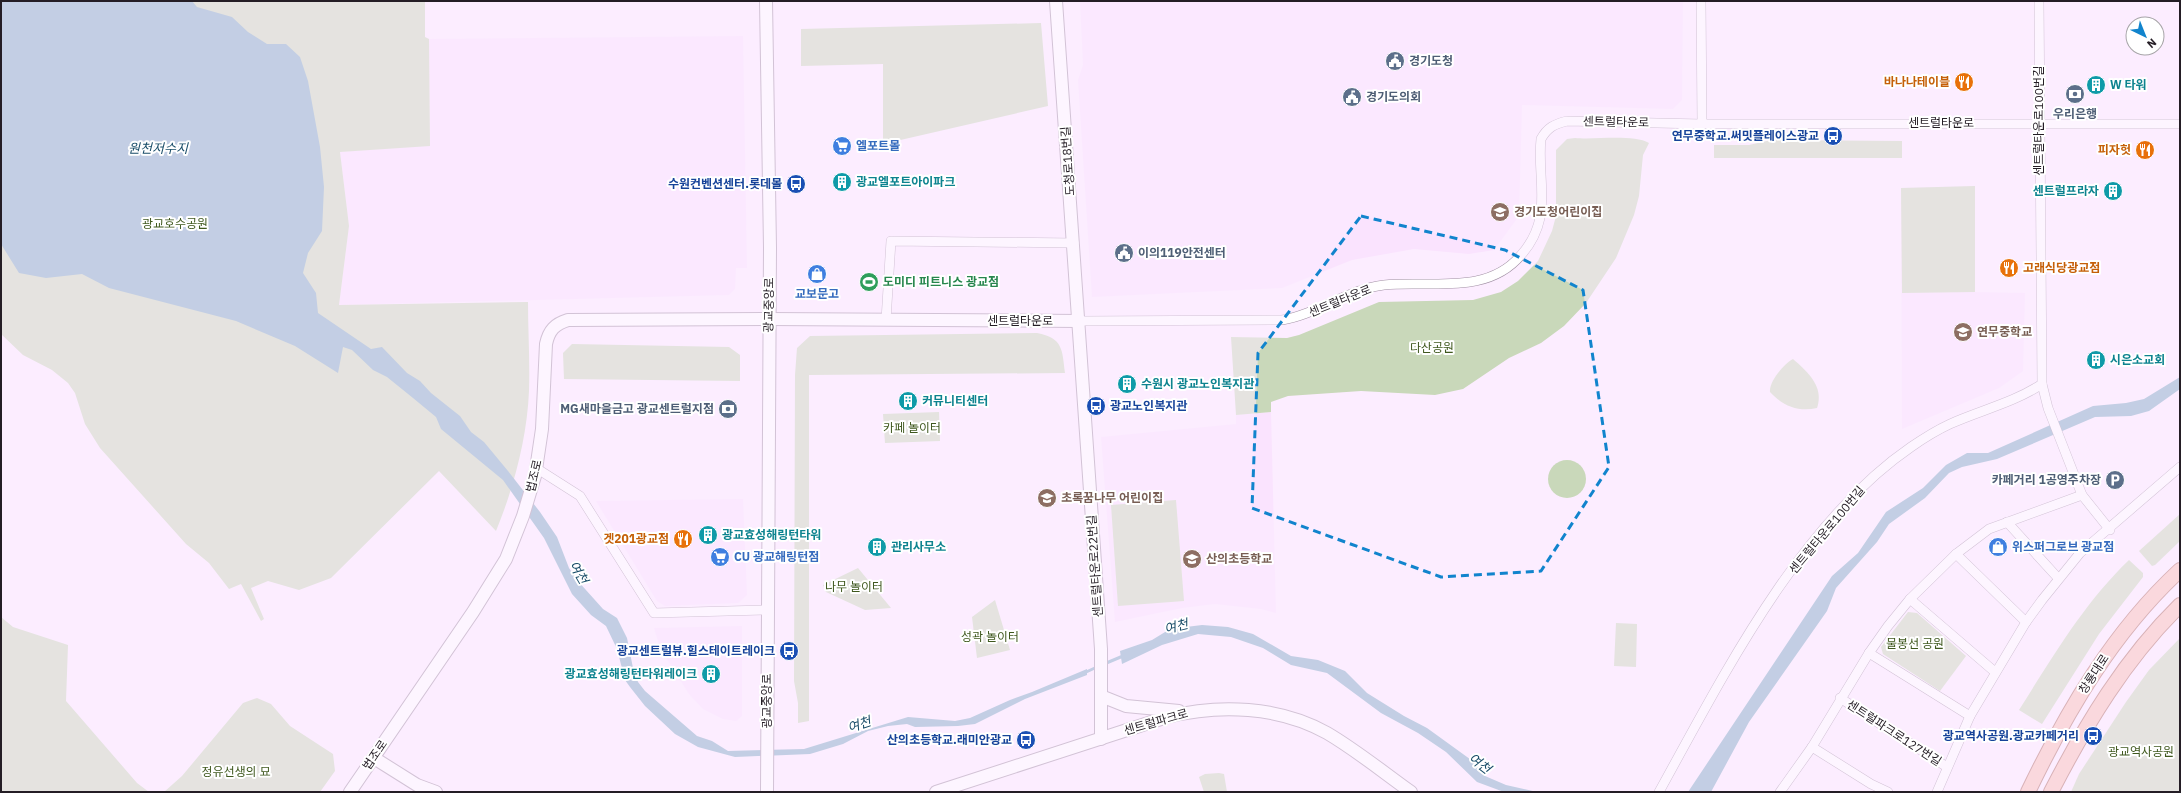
<svg xmlns="http://www.w3.org/2000/svg" width="2181" height="793" viewBox="0 0 2181 793" font-family="'IBM Plex Sans','Noto Sans KR',sans-serif">
<style>
.built{fill:#fae3fe}
.green{fill:#c9d8ba}
.water{fill:#7fa9c3}
.lines{fill:none;stroke-linecap:round;stroke-linejoin:round}
.stream{stroke:#7fa9c3;stroke-width:3}
.street-casing{stroke:#a190a4;stroke-width:10}
.secondary-casing{stroke:#a190a4;stroke-width:14}
.primary-casing{stroke:#ac6a60;stroke-width:16}
.street{stroke:#fff;stroke-width:9}
.secondary{stroke:#fff;stroke-width:12}
.primary{stroke:#f9bfb3;stroke-width:14}
.marked{fill:none;stroke:#1184cd;stroke-width:3;stroke-dasharray:8 5;stroke-linejoin:round}
.labels{text-anchor:middle;stroke-width:4;stroke-linejoin:round;paint-order:stroke}
.service-label{font-size:12px;font-weight:bold;fill:#4e5e75;stroke:#fff;text-anchor:start}
.food-label{font-size:12px;font-weight:bold;fill:#c56008;stroke:#fff;text-anchor:end}
.culture-label{font-size:12px;font-weight:bold;fill:#0d838f;stroke:#fff;text-anchor:start}
.street-label{font-size:12px;fill:#241d25;stroke:#fff}
.transit-label{font-size:12px;font-weight:bold;fill:#164399;stroke:#fff;text-anchor:end}
.shop-label{font-size:12px;font-weight:bold;fill:#366cbe;stroke:#fff;text-anchor:start}
.education-label{font-size:12px;font-weight:bold;fill:#785e54;stroke:#fff;text-anchor:start}
.park-label{font-size:12px;fill:#3f581e;stroke:#fff}
.leisure-label{font-size:12px;font-weight:bold;fill:#27864d;stroke:#fff;text-anchor:start}
.water-label{font-size:13px;font-style:italic;fill:#184c68;stroke:#fff}
</style>
<rect width="100%" height="100%" fill="#fcedff"/>
<g class="built">
<polygon points="1080,1 1683,1 1682,100 1673,109 1522,105 1519,216 1494,250 1469,254 1414,249 1352,260 1282,288 1092,297 1078,80 1083,65"/>
<polygon points="743,36 747,268 736,268 735,289 729,295 339,305 349,226 340,152 430,145 429,39"/>
<polygon points="1975,186 1975,292 2025,293 2023,371 1999,388 1902,429 1901,188"/>
<polygon points="1271,412 1276,613 1261,609 1215,604 1182,608 1115,622 1101,437 1236,424 1236,415"/>
<polygon points="743,499 747,595 738,603 665,606 657,601 596,501"/>
<polygon points="742,626 742,716 736,721 723,719 703,709 689,694 660,648 654,628"/>
</g>
<g class="green">
<path d="M1 1H425V37L429 39 430 146 340 152 349 226 339 305 528 302C528 331 530 361 529 391 527 438 514 487 496 531L439 471 331 578 299 590 268 581 251 588 264 619 261 621 241 584 229 589 209 563 186 544 100 448 85 424 75 393 68 383 52 370 23 355 1 334Z"/>
<polygon points="1041,23 1048,106 883,144 883,64 801,66 801,29"/>
<path d="M1575 138C1595 140 1633 134 1649 143L1643 155 1639 196 1634 215 1616 258 1586 303 1564 326 1541 343 1509 358 1463 389 1435 395 1361 391 1288 396 1271 402V412L1236 415 1231 337 1287 338 1299 335 1379 302 1473 300 1501 292 1518 281 1538 261 1552 231 1556 216V150L1567 139Z"/>
<polygon points="1771,140 1902,141 1902,158 1714,158 1714,145 1749,145"/>
<polygon points="1975,186 1975,292 1902,293 1901,188"/>
<path d="M1037 333C1063 338 1062 349 1065 373L809 375V721L798 723V703L794 681 795 375 797 348 810 336Z"/>
<polygon points="572,344 729,347 740,355 740,381 564,379 563,353"/>
<path d="M1793 359C1809 373 1824 387 1817 408 1798 412 1783 406 1770 392 1769 381 1784 364 1793 359Z"/>
<polygon points="939,412 940,441 885,443 883,414"/>
<circle cx="1567" cy="479" r="19"/>
<polygon points="1176,500 1184,601 1118,606 1111,505"/>
<polygon points="2180,514 2180,541 2155,565 2152,566 2139,551"/>
<path d="M2129 560 2143 573V577L2099 634 2042 724 2019 710C2052 658 2084 603 2129 560Z"/>
<polygon points="858,568 891,608 865,610 826,592 823,585"/>
<polygon points="995,600 1010,650 977,658 972,617"/>
<polygon points="1908,612 1917,613 1966,656 1940,691 1883,654 1881,647"/>
<polygon points="1,617 13,627 68,645 66,701 137,783 149,792 1,792"/>
<polygon points="1616,623 1637,624 1636,667 1614,666"/>
<polygon points="2180,638 2180,792 2071,792 2079,774 2126,702 2149,670"/>
<polygon points="257,698 271,704 290,726 333,754 335,771 320,792 164,792 182,776 243,703"/>
<polygon points="1219,773 1224,774 1227,792 1204,792 1199,777 1205,774"/>
</g>
<g class="water">
<polygon points="1,1 192,1 197,7 232,17 248,32 267,44 286,44 300,57 308,81 320,147 324,187 322,231 308,253 303,273 316,293 318,313 371,349 382,347 407,373 420,381 431,393 460,416 471,432 484,442 508,471 540,512 557,537 569,568 577,580 603,609 617,618 627,638 633,668 638,682 645,691 697,736 712,741 728,751 804,749 908,717 955,721 970,718 1010,700 1032,692 1087,669 1087,675 1025,699 975,724 958,726 915,727 907,724 888,726 868,731 843,744 810,754 735,757 698,747 675,734 645,706 630,687 625,680 617,649 606,626 591,615 572,594 544,538 503,480 441,429 436,417 413,398 387,377 373,370 352,350 343,347 338,373 295,346 236,321 109,288 82,274 46,278 19,273 1,244"/>
<polygon points="2180,377 2180,389 2149,411 2131,416 2095,417 1997,459 1962,467 1949,473 1925,498 1889,524 1877,542 1836,588 1827,611 1749,722 1711,792 1688,792 1832,576 1858,553 1886,512 1923,488 1946,465 1967,453 1988,453 2093,406 2126,403 2144,399"/>
<polygon points="1202,625 1228,627 1253,634 1291,656 1318,660 1345,671 1367,693 1404,716 1427,728 1474,762 1485,776 1506,785 1537,792 1504,792 1477,782 1446,752 1418,733 1381,713 1327,673 1291,665 1263,648 1231,637 1198,634 1162,645 1122,664 1120,651 1152,640 1170,629"/>
</g>
<g class="lines">
<g class="stream">
<polyline points="1104,664 1123,656"/>
<polyline points="1084,673 1097,667"/>
</g>
<g class="street-casing">
<g id="street">
<polyline points="1701,1 1702,124"/>
<polyline points="886,320 891,241 1074,243"/>
<path d="M1080 321 1282 320C1318 314 1348 289 1384 285 1430 280 1487 296 1521 255 1530 245 1537 232 1540 218 1545 192 1538 165 1541 139 1547 128 1554 124 1567 121L1702 124H2180"/>
<polyline points="2042,384 2048,408 2082,495 2110,530"/>
<polyline points="536,468 580,496 654,613 767,610"/>
<polyline points="2007,522 2058,578"/>
<polyline points="1956,554 2026,622"/>
<polyline points="1910,599 1995,672"/>
<polyline points="1869,653 1970,716"/>
<polyline points="1840,698 1947,767"/>
<polyline points="1812,747 1871,784 1888,792"/>
<path d="M1659 792C1723 676 1800 523 1911 447 1924 438 1937 430 1950 424 1981 410 2013 403 2042 384L2039 1"/>
<polyline points="1780,792 1812,747 1869,653 1888,626 1910,599 1956,554 1989,529 2082,495"/>
<polyline points="1937,792 1970,716 2026,622 2042,600 2080,553 2180,467"/>
</g>
</g>
<g class="secondary-casing">
<g id="secondary">
<polyline points="766,1 770,248 767,792"/>
<polyline points="1056,1 1101,649 1101,739"/>
<polyline points="1101,696 1126,706 1179,711"/>
<polyline points="374,758 417,785 436,792"/>
<path d="M350 792 473 612 506 559 523 516 535 476 542 429 546 344C549 330 555 324 568 320L769 319 1080 321"/>
<path d="M936 792 1167 717C1219 704 1279 706 1327 733 1356 750 1383 772 1411 792"/>
</g>
</g>
<g class="primary-casing">
<g id="primary">
<path d="M2028 792C2067 711 2113 632 2180 570"/>
<path d="M2051 792C2086 724 2125 659 2180 605"/>
</g>
</g>
<use href="#street" class="street"/>
<use href="#secondary" class="secondary"/>
<use href="#primary" class="primary"/>
</g>
<path d="M0 0H2181V793H0ZM1361 216 1505 250 1583 290 1609 467 1541 571 1441 577 1252 508 1258 353Z" fill="#fcedff" fill-opacity=".55" fill-rule="evenodd"/>
<path class="marked" d="M1361 216 1505 250 1583 290 1609 467 1541 571 1441 577 1252 508 1258 353Z"/>
<defs>
<g id="civic-disc" transform="scale(1)"><circle r="9.5" fill="#5c6f8a" stroke="#fff"/><path d="M-.6-6.5H3V-4.5H.6V-3L4-1V1h2V6H-6V1h2V-1L-.6-3ZM-1.2 2.5V6h2.4V2.5Z" fill="#fff"/></g>
<g id="restaurant-disc" transform="scale(1)"><circle r="9.5" fill="#e8710a" stroke="#fff"/><path d="M-5-6h1v4h1v-4h1v4h1v-4h1v5L-1.5 .5V6h-2V.5L-5-1ZM5-6V6H3V1.5H1.5Q1.5-4 5-6Z" fill="#fff"/></g>
<g id="building-disc" transform="scale(1)"><circle r="9.5" fill="#0f9aa8" stroke="#fff"/><path d="M-4-6H4V6H1V3H-1V6H-4ZM-2.5-4.3h1.7v1.8h-1.7ZM.8-4.3h1.7v1.8H.8ZM-2.5-1h1.7V.8h-1.7ZM.8-1h1.7V.8H.8Z" fill="#fff"/></g>
<g id="bank-disc" transform="scale(1)"><circle r="9.5" fill="#5c6f8a" stroke="#fff"/><path d="M-6-4H6V4H-6ZM0-2.3a2.3 2.3 0 1 0 0 4.6a2.3 2.3 0 1 0 0-4.6Z" fill="#fff"/></g>
<g id="bus-disc" transform="scale(1)"><circle r="9.5" fill="#1a4fb4" stroke="#fff"/><path d="M-5-6H5V4H4V6H2V4H-2V6H-4V4H-5ZM-3.5-4V0h7V-4ZM-3.5 1.2v1.5H-2V1.2ZM2 1.2v1.5H3.5V1.2Z" fill="#fff"/></g>
<g id="supermarket-disc" transform="scale(1)"><circle r="9.5" fill="#3f7fe0" stroke="#fff"/><path d="M-6-5.5h2.5l.6 2H6L4.5 2H-2.5L-4.4-4H-6ZM-1.5 3.2a1.3 1.3 0 1 0 .1 0ZM3 3.2a1.3 1.3 0 1 0 .1 0Z" fill="#fff"/></g>
<g id="school-disc" transform="scale(1)"><circle r="9.5" fill="#8d6e63" stroke="#fff"/><path d="M0-5L7-2L0 1L-7-2ZM-4 1L0 2.5L4 1V4Q0 6-4 4Z" fill="#fff"/></g>
<g id="shop-disc" transform="scale(1)"><circle r="9.5" fill="#3f7fe0" stroke="#fff"/><path d="M-5-2.5h2.3a2.7 3.5 0 0 1 5.4 0H5L5.5 6h-11ZM-1.5-2.5h3a1.5 2.3 0 0 0-3 0Z" fill="#fff"/></g>
<g id="stadium-disc" transform="scale(1)"><circle r="9.5" fill="#2e9e5b" stroke="#fff"/><path d="M0-5a6.5 5 0 1 0 0 10a6.5 5 0 1 0 0-10ZM-3.5-1.8h7v3.6h-7Z" fill="#fff"/></g>
<g id="parking-disc" transform="scale(1)"><circle r="9.5" fill="#5c6f8a" stroke="#fff"/><path d="M-3.5-5.5H1a3.5 3.5 0 0 1 0 7H-1V5.5H-3.5ZM-1-3.4V-.6H.8a1.4 1.4 0 0 0 0-2.8Z" fill="#fff"/></g>
</defs>
<g fill-rule="evenodd">
<use href="#civic-disc" x="1395" y="61"/>
<use href="#restaurant-disc" x="1964" y="82"/>
<use href="#building-disc" x="2096" y="85"/>
<use href="#bank-disc" x="2075" y="94"/>
<use href="#civic-disc" x="1352" y="97"/>
<use href="#bus-disc" x="1833" y="136"/>
<use href="#supermarket-disc" x="842" y="146"/>
<use href="#restaurant-disc" x="2145" y="150"/>
<use href="#building-disc" x="842" y="182"/>
<use href="#bus-disc" x="796" y="184"/>
<use href="#building-disc" x="2113" y="191"/>
<use href="#school-disc" x="1500" y="212"/>
<use href="#civic-disc" x="1124" y="253"/>
<use href="#restaurant-disc" x="2009" y="268"/>
<use href="#shop-disc" x="817" y="274"/>
<use href="#stadium-disc" x="869" y="282"/>
<use href="#school-disc" x="1963" y="332"/>
<use href="#building-disc" x="2096" y="360"/>
<use href="#building-disc" x="1127" y="384"/>
<use href="#building-disc" x="908" y="401"/>
<use href="#bus-disc" x="1096" y="406"/>
<use href="#bank-disc" x="728" y="409"/>
<use href="#parking-disc" x="2115" y="480"/>
<use href="#school-disc" x="1047" y="498"/>
<use href="#building-disc" x="708" y="535"/>
<use href="#restaurant-disc" x="683" y="539"/>
<use href="#building-disc" x="877" y="547"/>
<use href="#shop-disc" x="1998" y="547"/>
<use href="#supermarket-disc" x="720" y="557"/>
<use href="#school-disc" x="1192" y="559"/>
<use href="#bus-disc" x="789" y="651"/>
<use href="#building-disc" x="711" y="674"/>
<use href="#bus-disc" x="2093" y="736"/>
<use href="#bus-disc" x="1026" y="740"/>
</g>
<g class="labels">
<g class="service-label">
<text x="1409" y="65">경기도청</text>
<text x="1366" y="101">경기도의회</text>
<text x="2075" y="118" text-anchor="middle">우리은행</text>
<text x="1138" y="257">이의119안전센터</text>
<text x="714" y="413" text-anchor="end">MG새마을금고 광교센트럴지점</text>
<text x="2101" y="484" text-anchor="end">카페거리 1공영주차장</text>
</g>
<g class="food-label">
<text x="1950" y="86">바나나테이블</text>
<text x="2131" y="154">피자헛</text>
<text x="2023" y="272" text-anchor="start">고래식당광교점</text>
<text x="669" y="543">겟201광교점</text>
</g>
<g class="culture-label">
<text x="2110" y="89">W 타워</text>
<text x="856" y="186">광교엘포트아이파크</text>
<text x="2099" y="195" text-anchor="end">센트럴프라자</text>
<text x="2110" y="364">시은소교회</text>
<text x="1141" y="388">수원시 광교노인복지관</text>
<text x="922" y="405">커뮤니티센터</text>
<text x="722" y="539">광교효성해링턴타워</text>
<text x="891" y="551">관리사무소</text>
<text x="697" y="678" text-anchor="end">광교효성해링턴타워레이크</text>
</g>
<g class="street-label">
<text transform="translate(2039 121) rotate(-90)" y="4">센트럴타운로100번길</text>
<text transform="translate(1616 122) rotate(1)" y="4">센트럴타운로</text>
<text x="1941" y="127">센트럴타운로</text>
<text transform="translate(1068 161) rotate(-94)" y="4">도청로18번길</text>
<text transform="translate(1340 301) rotate(-22)" y="4">센트럴타운로</text>
<text transform="translate(769 305) rotate(-89)" y="4">광교중앙로</text>
<text x="1020" y="325">센트럴타운로</text>
<text transform="translate(534 476) rotate(-77)" y="4">법조로</text>
<text transform="translate(1827 530) rotate(-50)" y="4">센트럴타운로100번길</text>
<text transform="translate(1095 566) rotate(-94)" y="4">센트럴타운로22번길</text>
<text transform="translate(2094 674) rotate(-57)" y="4">창룡대로</text>
<text transform="translate(767 701) rotate(-90)" y="4">광교중앙로</text>
<text transform="translate(1156 722) rotate(-16)" y="4">센트럴파크로</text>
<text transform="translate(1894 733) rotate(33)" y="4">센트럴파크로127번길</text>
<text transform="translate(375 755) rotate(-56)" y="4">법조로</text>
</g>
<g class="transit-label">
<text x="1819" y="140">연무중학교.써밋플레이스광교</text>
<text x="782" y="188">수원컨벤션센터.롯데몰</text>
<text x="1110" y="410" text-anchor="start">광교노인복지관</text>
<text x="775" y="655">광교센트럴뷰.힐스테이트레이크</text>
<text x="2079" y="740">광교역사공원.광교카페거리</text>
<text x="1012" y="744">산의초등학교.래미안광교</text>
</g>
<g class="shop-label">
<text x="856" y="150">엘포트몰</text>
<text x="817" y="298" text-anchor="middle">교보문고</text>
<text x="2012" y="551">위스퍼그로브 광교점</text>
<text x="734" y="561">CU 광교해링턴점</text>
</g>
<g class="education-label">
<text x="1514" y="216">경기도청어린이집</text>
<text x="1977" y="336">연무중학교</text>
<text x="1061" y="502">초록꿈나무 어린이집</text>
<text x="1206" y="563">산의초등학교</text>
</g>
<g class="park-label">
<text x="175" y="228">광교호수공원</text>
<text x="1432" y="352">다산공원</text>
<text x="912" y="432">카페 놀이터</text>
<text x="854" y="591">나무 놀이터</text>
<text x="990" y="641">성곽 놀이터</text>
<text x="1915" y="648">물봉선 공원</text>
<text x="2141" y="756">광교역사공원</text>
<text x="236" y="776">정유선생의 묘</text>
</g>
<g class="leisure-label">
<text x="883" y="286">도미디 피트니스 광교점</text>
</g>
<g class="water-label">
<text x="158" y="153">원천저수지</text>
<text transform="translate(579 572) rotate(60)" y="5">여천</text>
<text transform="translate(1176 626) rotate(-14)" y="5">여천</text>
<text transform="translate(859 724) rotate(-18)" y="5">여천</text>
<text transform="translate(1480 763) rotate(37)" y="5">여천</text>
</g>
</g>
<rect width="2181" height="793" fill="none" stroke="#241d25" stroke-width="4"/>
<g transform="translate(2145 36) rotate(137)"><circle r="19" fill="#ffffff" stroke="#a7a5a8"/>
<path d="M0-3L7 15L0 10L-7 15Z" fill="#1184cd"/>
<text y="-6" font-size="11" font-weight="bold" text-anchor="middle" fill="#241d25">N</text>
</g>
</svg>
